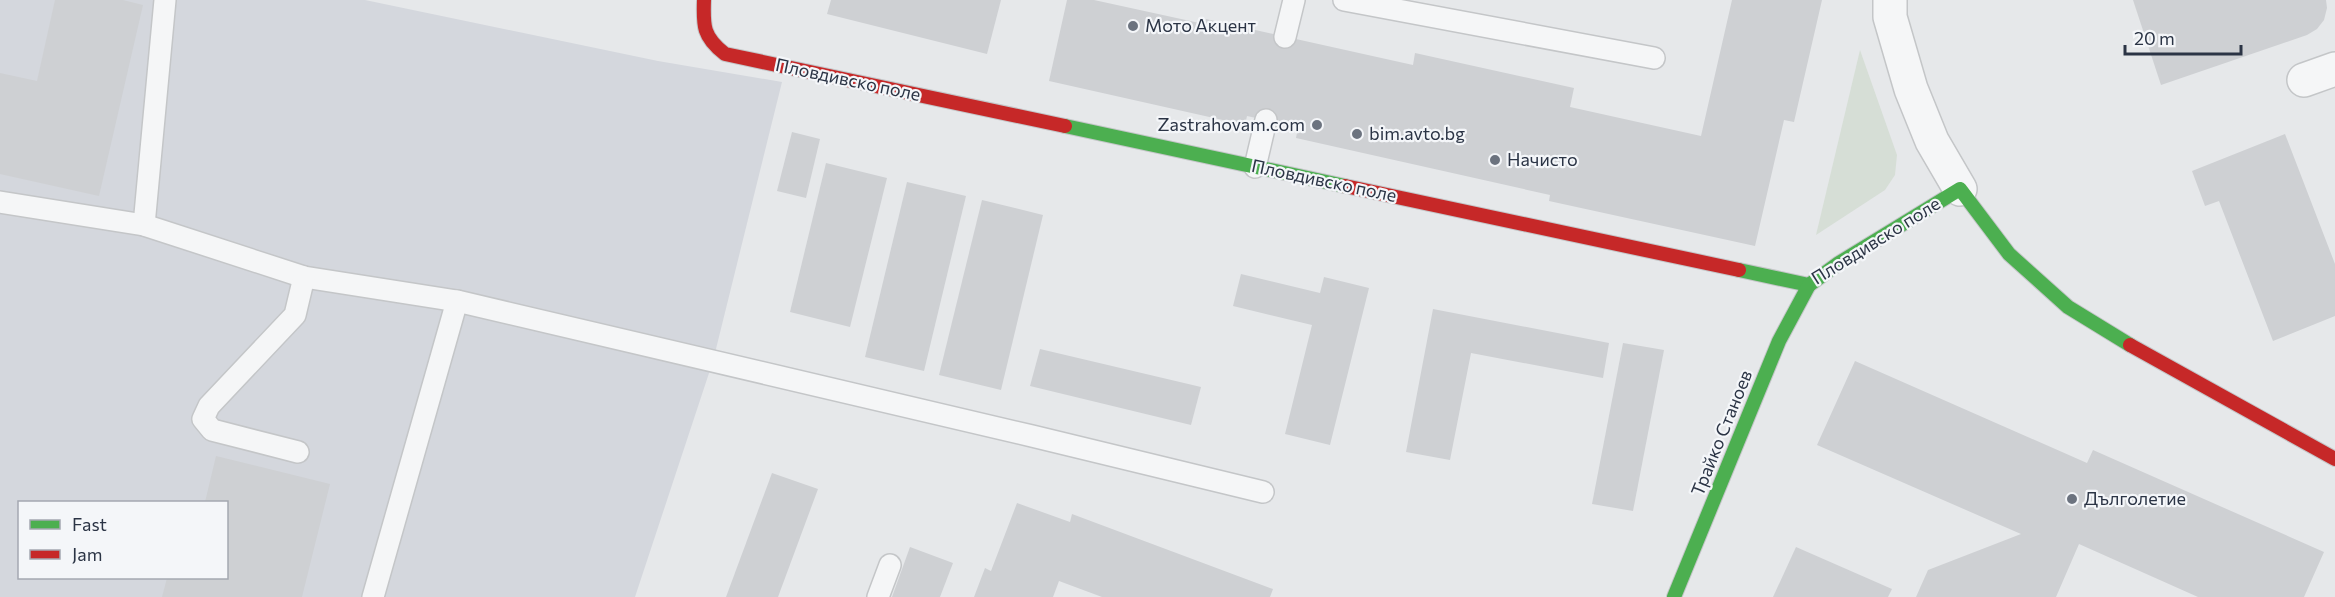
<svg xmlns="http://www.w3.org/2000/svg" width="2335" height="597" viewBox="0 0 2335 597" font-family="Commissioner,sans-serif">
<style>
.built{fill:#d4d7dd;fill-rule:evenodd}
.green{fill:#d6ded6}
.building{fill:#ced0d3}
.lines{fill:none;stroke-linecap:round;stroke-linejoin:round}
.lane-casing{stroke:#c4c6c8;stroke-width:24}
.street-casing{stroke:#c4c6c8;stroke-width:36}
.fast-casing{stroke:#c4c6c8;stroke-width:16}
.jam-casing{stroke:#c4c6c8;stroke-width:16}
.lane{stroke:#f5f6f7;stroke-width:21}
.street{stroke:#f5f6f7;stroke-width:33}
.fast{stroke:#4caf50;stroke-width:14}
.jam{stroke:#c62828;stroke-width:14}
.poi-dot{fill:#6c737f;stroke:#f4f6f9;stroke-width:2}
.labels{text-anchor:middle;stroke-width:4.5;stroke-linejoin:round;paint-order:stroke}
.poi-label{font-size:18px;fill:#2b3445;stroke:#f4f6f9;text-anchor:start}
.street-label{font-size:18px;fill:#2b3445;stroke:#f4f6f9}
</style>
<rect width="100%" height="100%" fill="#e6e8ea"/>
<path class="built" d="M0 0H365L658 61 782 82 713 361 635 597H0ZM20 502H226V578H20Z"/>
<polygon class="green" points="1860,50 1897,155 1895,175 1885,190 1816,235"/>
<g class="building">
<polygon points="55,0 123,0 143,5 99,196 0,174 0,73 37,81"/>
<polygon points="831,0 1001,0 987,54 827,14"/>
<polygon points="1067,0 1094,0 1204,24 1206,19 1413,65 1415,53 1574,88 1570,107 1701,136 1732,0 1822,0 1794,122 1784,120 1755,246 1549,201 1550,195 1296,138 1298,127 1247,116 1245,125 1049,81"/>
<polygon points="2133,0 2326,0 2327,8 2324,20 2317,29 2307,35 2161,85"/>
<polygon points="792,132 820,139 806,198 777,191"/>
<polygon points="2285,134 2335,264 2335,316 2273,341 2219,201 2205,206 2192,171"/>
<polygon points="826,163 887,178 850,327 790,312"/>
<polygon points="907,182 966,196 924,371 865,357"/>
<polygon points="982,200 1043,215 1001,390 939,375"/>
<polygon points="1241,274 1320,293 1324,277 1369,288 1330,445 1285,434 1312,325 1233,306"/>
<polygon points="1433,309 1609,343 1603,378 1471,353 1450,460 1406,452"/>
<polygon points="1623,343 1664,350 1633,511 1592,504"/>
<polygon points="1040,349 1201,387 1191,425 1030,386"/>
<polygon points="1855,361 2087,463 2093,450 2324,552 2304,597 2198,597 2079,544 2056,597 1916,597 1928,570 2021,534 1817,445"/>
<polygon points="216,456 330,484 302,597 162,597 167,578 226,578 226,502 205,502"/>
<polygon points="772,473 818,489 778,597 726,597"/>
<polygon points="1017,503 1070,522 1072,514 1273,589 1270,597 1102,597 1059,581 1053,597 974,597 985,568 991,571"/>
<polygon points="910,547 953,563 940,597 892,597"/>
<polygon points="1796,547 1892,589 1888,597 1773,597"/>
</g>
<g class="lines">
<g class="lane-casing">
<g id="lane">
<polyline points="1344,0 1654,58"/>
<polyline points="1285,37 1294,0"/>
<polyline points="1255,167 1266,120"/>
<polyline points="0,202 144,225 304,277 457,301 1032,436 1263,492"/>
<polyline points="144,225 165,0"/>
<polyline points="298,452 212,430 203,419 209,406 295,315 304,277"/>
<polyline points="373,597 457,301"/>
<polyline points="878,597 890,565"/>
</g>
</g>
<g class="street-casing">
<g id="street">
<polyline points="1890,0 1890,17 1911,89 1932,141 1960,189"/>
<polyline points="2304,80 2335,69"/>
</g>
</g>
<g class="fast-casing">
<g id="fast">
<polyline points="1065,126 1345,186"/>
<polyline points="1739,270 1809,285 1839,263 1960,189 2009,254 2068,307 2130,345"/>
<polyline points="1674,597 1779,341 1809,285"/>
</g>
</g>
<g class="jam-casing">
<g id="jam">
<path d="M704 0C703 26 703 37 725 54L1065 126"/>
<polyline points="1345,186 1739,270"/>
<polyline points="2130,345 2335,459"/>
</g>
</g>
<use href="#lane" class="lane"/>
<use href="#street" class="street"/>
<use href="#fast" class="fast"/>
<use href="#jam" class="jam"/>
</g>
<g class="poi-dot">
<circle cx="1133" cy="26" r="6"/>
<circle cx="1317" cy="125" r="6"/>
<circle cx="1357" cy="134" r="6"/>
<circle cx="1495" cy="160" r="6"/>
<circle cx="2072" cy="499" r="6"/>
</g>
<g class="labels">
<g class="poi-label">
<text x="1145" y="32">Мото Акцент</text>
<text x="1305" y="131" text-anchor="end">Zastrahovam.com</text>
<text x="1369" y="140">bim.avto.bg</text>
<text x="1507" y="166">Начисто</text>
<text x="2084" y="505">Дълголетие</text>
</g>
<g class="street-label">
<text transform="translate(848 80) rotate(12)" y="6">Пловдивско поле</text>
<text transform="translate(1324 181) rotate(12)" y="6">Пловдивско поле</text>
<text transform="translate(1876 241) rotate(-32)" y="6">Пловдивско поле</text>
<text transform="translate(1722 433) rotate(-68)" y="6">Трайко Станоев</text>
</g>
</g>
<rect x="18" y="501" width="210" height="78" fill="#f4f6f9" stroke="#a4a8b1" stroke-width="1.5"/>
<rect x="30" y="520" width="30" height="9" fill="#4caf50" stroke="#a4a8b1" stroke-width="1.5"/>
<text x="72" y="531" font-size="18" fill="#2b3445">Fast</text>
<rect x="30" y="550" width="30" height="9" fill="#c62828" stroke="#a4a8b1" stroke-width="1.5"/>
<text x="72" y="561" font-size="18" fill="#2b3445">Jam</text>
<path d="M2125 45v9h116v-9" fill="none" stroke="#2b3445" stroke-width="3"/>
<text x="2134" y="45" font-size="18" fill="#2b3445" stroke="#f4f6f9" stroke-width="4.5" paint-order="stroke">20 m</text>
</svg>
